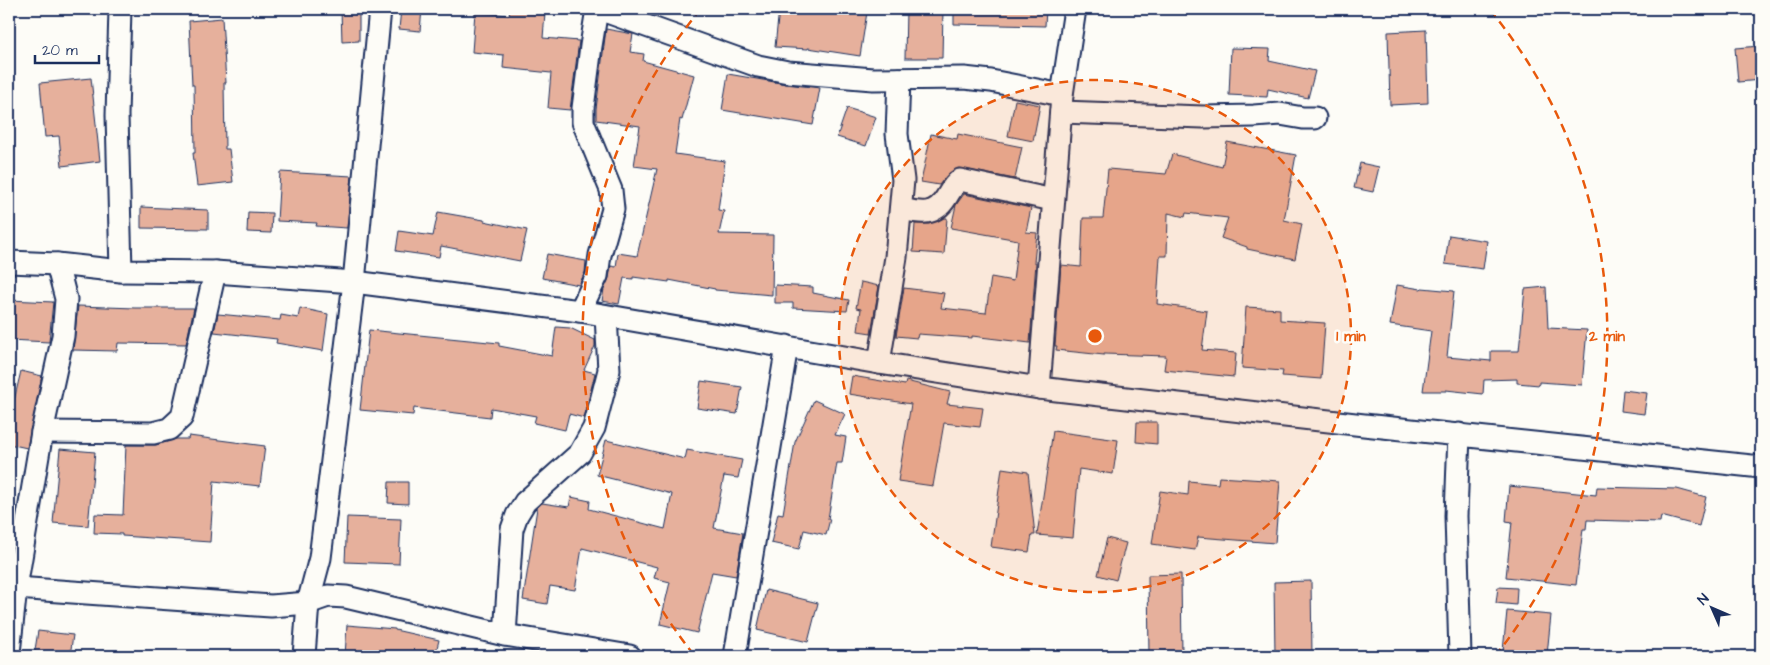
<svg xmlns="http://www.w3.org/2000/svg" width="1770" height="665" viewBox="0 0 1770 665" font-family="'Architects Daughter',sans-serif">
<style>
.building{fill:#e6b09c;stroke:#1b2f5e}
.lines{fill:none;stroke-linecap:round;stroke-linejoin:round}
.minor-casing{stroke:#1b2f5e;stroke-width:25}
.minor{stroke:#fdfcf7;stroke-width:21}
.ring{fill:none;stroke:#e8590c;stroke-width:2.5;stroke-dasharray:9 6}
.centre{fill:#e8590c;stroke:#fdfcf7;stroke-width:2.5}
.ring-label{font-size:15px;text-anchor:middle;font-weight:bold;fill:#e8590c;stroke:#fdfcf7;stroke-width:5;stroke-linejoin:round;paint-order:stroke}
</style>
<rect width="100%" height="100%" fill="#fdfcf7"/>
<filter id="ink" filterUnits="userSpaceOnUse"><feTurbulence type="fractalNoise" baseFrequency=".02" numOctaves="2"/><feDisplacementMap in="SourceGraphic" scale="10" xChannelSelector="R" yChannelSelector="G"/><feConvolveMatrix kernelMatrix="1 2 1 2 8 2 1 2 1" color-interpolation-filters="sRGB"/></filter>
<g filter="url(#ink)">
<g class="building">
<polygon points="341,9 359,9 359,41 342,42"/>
<polygon points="401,9 422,9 420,31 399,29"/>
<polygon points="510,9 545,13 543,38 579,41 570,110 548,108 551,73 503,68 504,55 472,52 475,12 509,15"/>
<polygon points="779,9 847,9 867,12 860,56 808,48 808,49 775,47"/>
<polygon points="906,9 943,9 942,58 905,58"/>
<polygon points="954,9 1046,9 1045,26 954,24"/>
<polygon points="222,18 226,83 224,83 225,149 229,149 233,182 197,186 193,153 195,153 194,85 192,85 189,21"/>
<polygon points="606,29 633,34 630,52 644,54 643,61 694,75 682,120 680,119 675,154 725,161 718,210 724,211 719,234 773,235 772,295 715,290 715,289 669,280 669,282 633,277 633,279 624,278 619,304 602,301 604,289 609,278 611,266 616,267 618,253 637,256 657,169 634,166 640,126 596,120 596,109"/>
<polygon points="1426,30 1428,103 1390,105 1388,32"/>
<polygon points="1761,46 1761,80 1738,82 1735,48"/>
<polygon points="1231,48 1270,49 1269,61 1315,71 1308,98 1268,89 1267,97 1229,95"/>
<polygon points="728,74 786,84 820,88 813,125 722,110"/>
<polygon points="91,78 100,161 62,166 59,136 45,137 40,83"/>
<polygon points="1015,100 1040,105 1033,141 1008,136"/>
<polygon points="847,108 876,117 866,146 837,137"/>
<polygon points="931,134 957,139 958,134 1022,147 1015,179 958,168 949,173 939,185 921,182"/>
<polygon points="1227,142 1296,155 1284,220 1302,224 1295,259 1247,249 1247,247 1221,238 1228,218 1186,213 1185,217 1168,213 1167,256 1160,256 1157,304 1207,311 1202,350 1236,353 1234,377 1164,370 1166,356 1104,354 1104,355 1056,350 1057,346 1055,346 1061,265 1081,267 1083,218 1103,218 1108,169 1166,174 1172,154 1222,167"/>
<polygon points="1360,163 1379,167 1373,192 1354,188"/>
<polygon points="280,172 352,176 347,228 316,226 317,223 277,221"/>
<polygon points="964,194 1031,208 1026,232 1037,233 1034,262 1036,262 1030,343 972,336 972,338 918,334 917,338 896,336 904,288 944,293 941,308 986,313 991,277 1013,281 1018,240 951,228 956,205"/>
<polygon points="141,207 208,210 208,229 141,228"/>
<polygon points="248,212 272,213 271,233 247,232"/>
<polygon points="438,212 484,220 484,221 527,230 520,261 441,246 439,257 396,251 399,231 433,236"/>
<polygon points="944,218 947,218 944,254 913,252 915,224 929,224"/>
<polygon points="1449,235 1487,241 1483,269 1445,264"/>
<polygon points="547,254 586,261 585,272 579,285 542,278"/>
<polygon points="861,282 879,286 871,333 858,331 861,309 856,308"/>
<polygon points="775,285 813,287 813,293 849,300 847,311 793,308 793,303 775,303"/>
<polygon points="1397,285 1421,289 1422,288 1454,291 1447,357 1491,361 1491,351 1519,351 1525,289 1546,287 1548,328 1587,330 1582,385 1539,382 1539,385 1517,383 1517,379 1484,380 1483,394 1446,390 1446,391 1423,391 1431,331 1390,325"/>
<polygon points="9,300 53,302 49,342 9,340"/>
<polygon points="78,306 135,308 194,308 186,344 118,343 117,351 73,350"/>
<polygon points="1246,307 1280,309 1280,320 1325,323 1321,379 1282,376 1283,371 1242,368"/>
<polygon points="300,308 328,314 323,351 276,343 277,339 214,332 218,314 280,320 281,315 298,318"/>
<polygon points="556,327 570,328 595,340 595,346 584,370 595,373 584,418 569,414 565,430 534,423 536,416 491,408 490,417 414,408 413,415 360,410 369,330 499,343 499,346 552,356"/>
<polygon points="21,371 42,376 27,448 9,444 9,408 12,409"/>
<polygon points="852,376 905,385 906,381 950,392 947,404 983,408 980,427 944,423 933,486 898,481 911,404 849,394"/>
<polygon points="701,381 742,387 737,414 697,408"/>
<polygon points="1623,390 1647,393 1644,414 1621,411"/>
<polygon points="814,400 845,414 835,435 846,437 842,463 837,463 828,519 830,519 826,535 804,530 799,549 771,543 778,513 783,514 795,442"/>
<polygon points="1137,422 1157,422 1157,444 1136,442"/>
<polygon points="1053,431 1118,440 1113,474 1079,469 1073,538 1037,535"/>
<polygon points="189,436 265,446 260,486 214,481 210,542 122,536 122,534 94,533 95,514 123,515 126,445 156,445 176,439 188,439"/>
<polygon points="606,440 685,459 687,450 742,460 738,478 724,476 714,528 743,533 736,576 712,572 697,633 660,624 670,582 654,578 657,567 582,548 575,590 550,586 547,604 523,600 537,508 542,503 569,507 571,497 590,501 589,509 665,529 672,494 597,475"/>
<polygon points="60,449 95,452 88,526 53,523"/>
<polygon points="1002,468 1028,472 1035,535 1032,535 1029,552 991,547"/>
<polygon points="1219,477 1280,481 1275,543 1198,537 1195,550 1152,544 1160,491 1188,495 1189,481 1218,484"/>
<polygon points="389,482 408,482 408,504 388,503"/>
<polygon points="1509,486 1596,495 1597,487 1677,489 1706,497 1699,526 1661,516 1660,522 1587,520 1586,529 1583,529 1576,585 1506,577 1512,522 1506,521"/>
<polygon points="347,517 401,519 399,564 345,562"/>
<polygon points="1107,538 1126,543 1116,580 1098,575"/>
<polygon points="1181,574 1182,656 1149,656 1148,575"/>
<polygon points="1311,581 1312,656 1275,656 1274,582"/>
<polygon points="1498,587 1517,588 1516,605 1496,603"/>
<polygon points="766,590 818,603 808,642 757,630"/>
<polygon points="1507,611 1551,615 1547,655 1503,651"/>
<polygon points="347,625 395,629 395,630 439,640 435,656 345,656"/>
<polygon points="38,631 73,635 70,656 34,656"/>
</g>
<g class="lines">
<g class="minor-casing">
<g id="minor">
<polyline points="120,9 117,115 121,271"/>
<polyline points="599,9 758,66 788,72 873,79 964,78 991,81 1062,95"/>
<polyline points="1061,112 1203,117 1254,116 1280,114 1303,118 1315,118"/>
<path d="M901 209C920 213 934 217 946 198 951 190 952 186 960 180L1053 200"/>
<polyline points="9,262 57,264 121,271 215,272 354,282 580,311 879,363 1039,388 1364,425 1761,467"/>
<polyline points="580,311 597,276 600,255 613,209 611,190 583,122 583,108 591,46 597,9"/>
<polyline points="879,363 896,257 903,180 897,134 899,79"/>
<polyline points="1039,388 1062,95 1075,9"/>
<polyline points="42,432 153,433 169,429 182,417 215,272"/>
<polyline points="1459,434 1456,516 1460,656"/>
<polyline points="16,588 271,606 308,603 328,596 346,597 505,635 630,656"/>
<polyline points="505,635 512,529 517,515 525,502 580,453 594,428 609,370 606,316"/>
<polyline points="9,653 16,588 42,432 63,336 66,299 57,264"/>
<polyline points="304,656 308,603 320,558 354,282 380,9"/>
<polyline points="735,656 787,346"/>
</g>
</g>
<use href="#minor" class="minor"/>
</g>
</g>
<circle cx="1095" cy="336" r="256" fill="#e8590c" fill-opacity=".12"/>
<g class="ring">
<circle cx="1095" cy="336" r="256"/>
<path d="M694 655A512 512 0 0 1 700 10M1490 10A512 512 0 0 1 1496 655"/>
</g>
<circle cx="1095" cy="336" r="8" class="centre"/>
<g class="ring-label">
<text x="1351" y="341">1 min</text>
<text x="1607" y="341">2 min</text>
</g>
<rect width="1770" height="665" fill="none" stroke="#fdfcf7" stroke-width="30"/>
<rect x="15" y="15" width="1740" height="635" fill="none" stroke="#1b2f5e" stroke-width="2" filter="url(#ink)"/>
<g transform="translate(1712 608) rotate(315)" stroke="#fdfcf7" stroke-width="4" paint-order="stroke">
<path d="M0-4L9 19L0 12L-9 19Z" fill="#1b2f5e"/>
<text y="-8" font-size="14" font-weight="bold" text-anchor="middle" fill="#1b2f5e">N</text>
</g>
<path d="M35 55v8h64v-8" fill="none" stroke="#1b2f5e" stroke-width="2.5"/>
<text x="42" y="55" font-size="15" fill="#1b2f5e" stroke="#fdfcf7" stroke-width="4" paint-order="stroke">20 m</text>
</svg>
